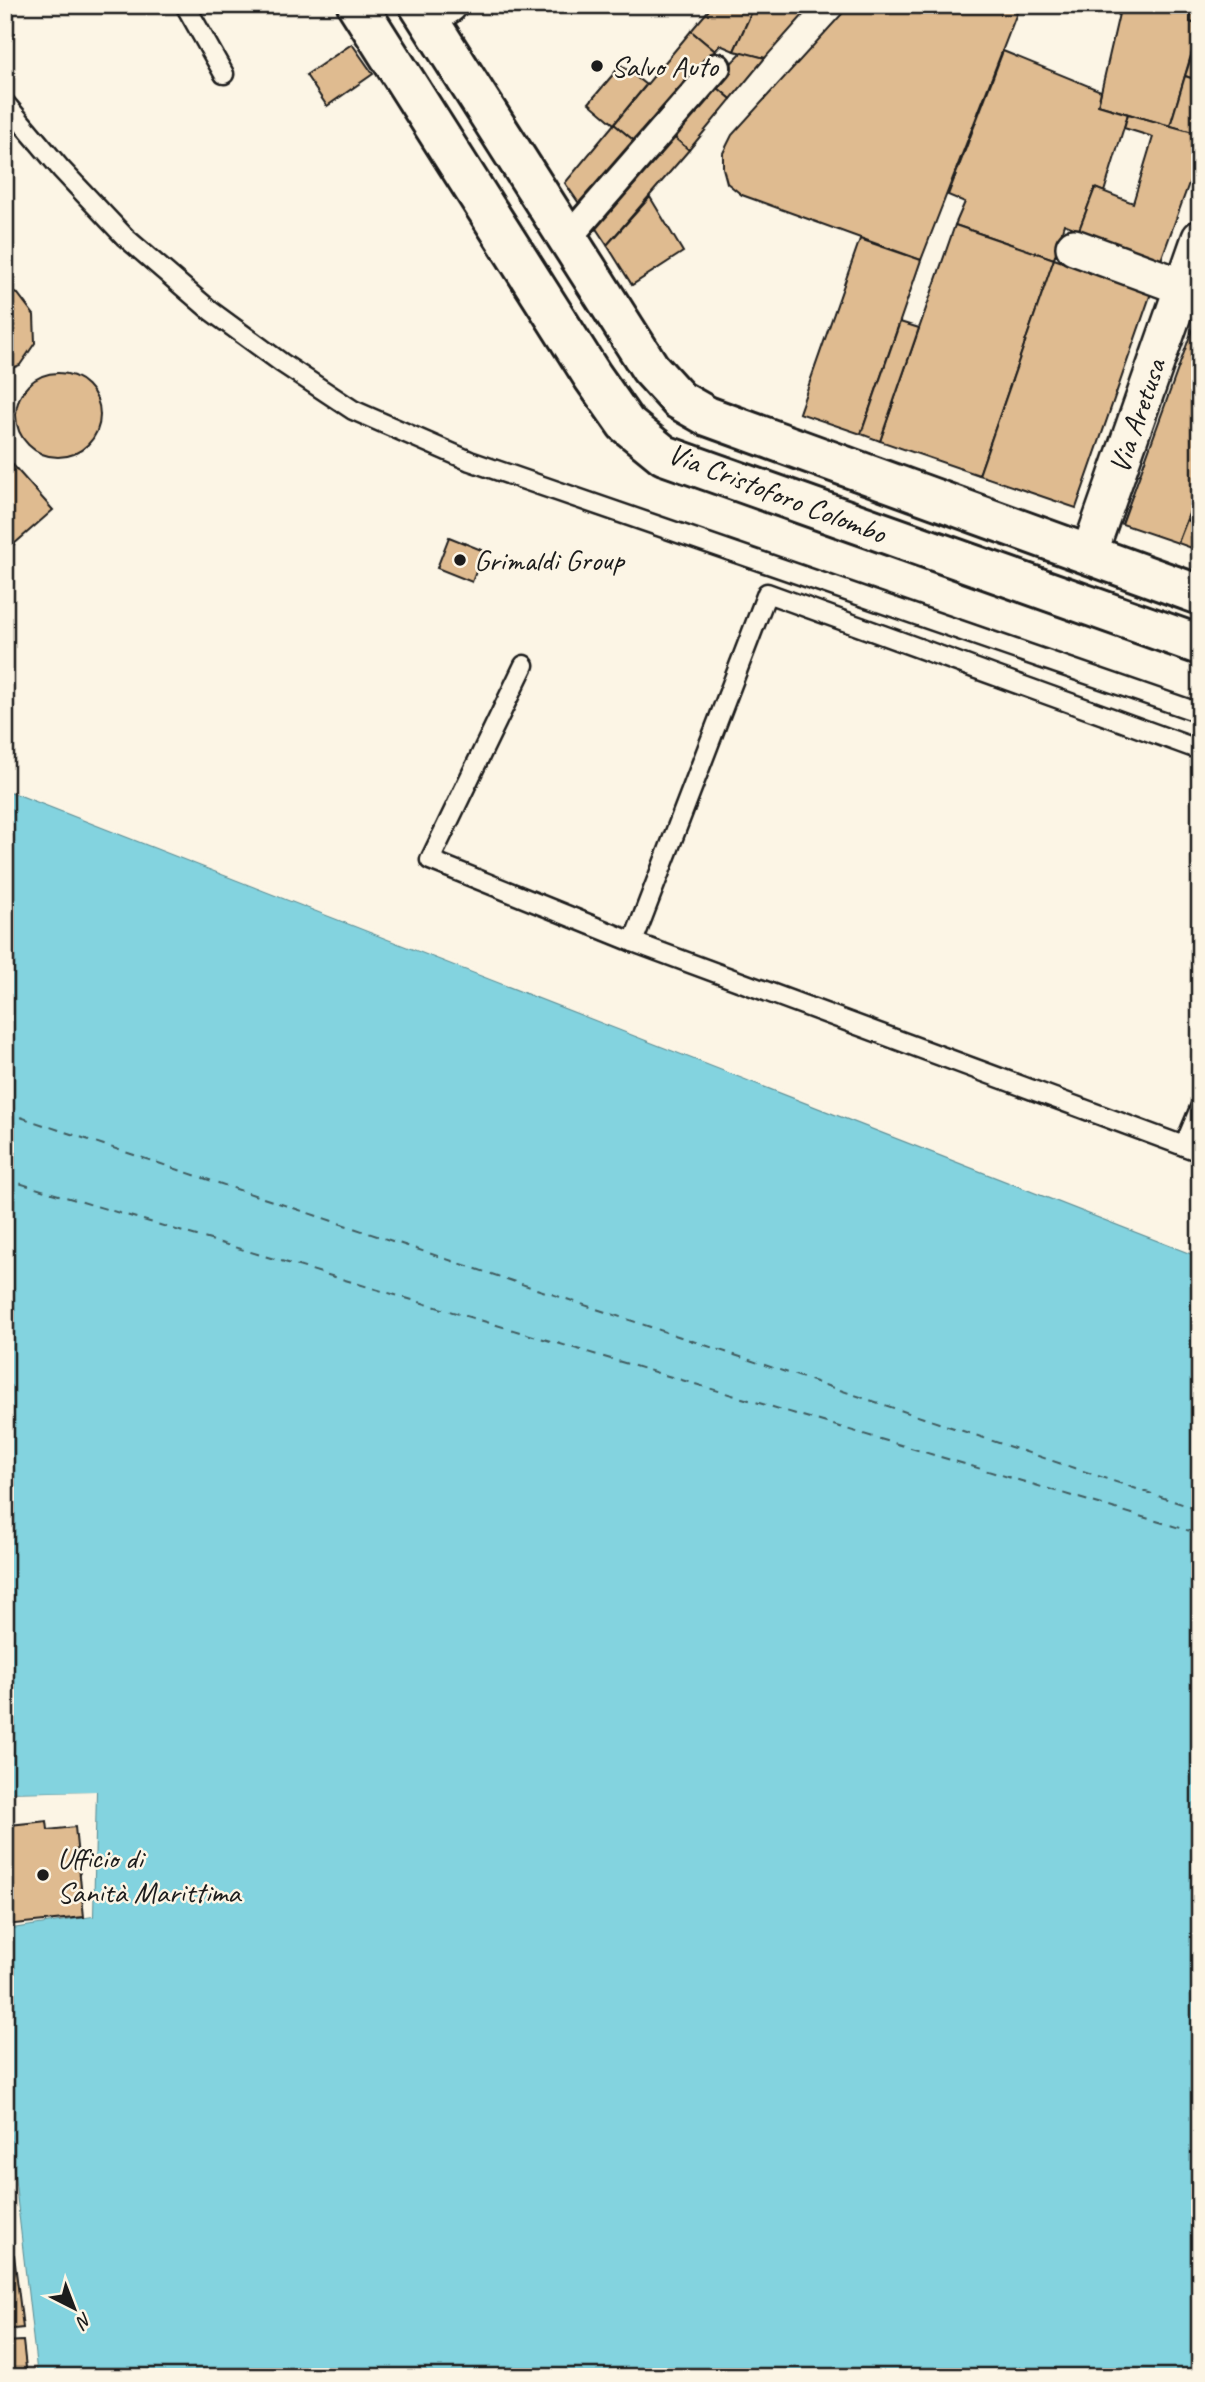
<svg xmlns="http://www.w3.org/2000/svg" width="1205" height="2382" viewBox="0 0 1205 2382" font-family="Caveat,sans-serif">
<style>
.water{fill:#83d3df;stroke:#5a8a91;stroke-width:2}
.pier{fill:#fcf5e5}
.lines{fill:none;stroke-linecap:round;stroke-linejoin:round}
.ferry{stroke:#405c60;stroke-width:2;stroke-dasharray:9 7;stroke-linecap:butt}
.building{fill:#dfbb90;stroke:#1c1c1c;stroke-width:2}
.service-casing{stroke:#1c1c1c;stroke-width:23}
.pedestrian-casing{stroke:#1c1c1c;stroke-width:32}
.minor-casing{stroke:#1c1c1c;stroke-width:40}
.primary-casing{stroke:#1c1c1c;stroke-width:44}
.service{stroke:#fcf5e5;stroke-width:18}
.pedestrian{stroke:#fcf5e5;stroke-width:26}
.minor{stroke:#fcf5e5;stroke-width:35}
.primary{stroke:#fcf5e5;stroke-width:38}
.poi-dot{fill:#1c1c1c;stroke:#fcf5e5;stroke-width:2.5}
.labels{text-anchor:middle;stroke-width:5;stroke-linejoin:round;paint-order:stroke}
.poi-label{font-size:30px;fill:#1c1c1c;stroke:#fcf5e5;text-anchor:start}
.street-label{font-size:30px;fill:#1c1c1c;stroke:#fcf5e5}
</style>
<rect width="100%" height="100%" fill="#fcf5e5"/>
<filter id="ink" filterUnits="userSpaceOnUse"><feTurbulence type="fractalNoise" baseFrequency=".0143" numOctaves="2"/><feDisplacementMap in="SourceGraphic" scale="14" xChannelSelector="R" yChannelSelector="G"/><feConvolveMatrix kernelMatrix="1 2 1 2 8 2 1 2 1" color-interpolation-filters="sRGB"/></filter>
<g filter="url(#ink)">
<polygon class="water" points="5,789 1200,1257 1200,2377 37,2377 5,2097 5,1929 93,1916 96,1792 5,1793"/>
<g class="pier">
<polygon points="5,785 1200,1254 1200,1257 5,789"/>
<polygon points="96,1791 93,1916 5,1929 5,1926 90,1913 93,1795 5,1796 5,1793"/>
<polygon points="5,2097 37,2377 33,2377 5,2128"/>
</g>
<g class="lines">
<g class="ferry">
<polyline points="5,1112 1200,1510"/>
<polyline points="5,1179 1200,1534"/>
</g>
</g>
<g class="building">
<polygon points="713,5 755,5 734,51 720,45 715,51 691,31"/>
<polygon points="755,5 812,5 765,58 734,51"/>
<polygon points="850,5 1020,5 921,260 742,195 727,183 723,168 723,153 732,135"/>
<polygon points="1121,5 1191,5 1190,22 1200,25 1170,126 1098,105"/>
<polygon points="1191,5 1200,5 1200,25 1190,22"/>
<polygon points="691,31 715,51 638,144 614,124"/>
<polygon points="1200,31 1200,81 1185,76"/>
<polygon points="352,44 373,74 327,106 306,75"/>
<polygon points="1003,51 1101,91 1098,105 1128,114 1104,192 1095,188 1079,230 1064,224 1054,259 955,225 965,202 948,195"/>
<polygon points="742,52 765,58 731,99 712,83"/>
<polygon points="621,65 646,85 614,124 589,103"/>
<polygon points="1185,76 1200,81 1200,134 1170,126"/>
<polygon points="712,83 731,99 689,150 670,134"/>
<polygon points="1128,114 1200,134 1200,153 1161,260 1079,230 1095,188 1133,203 1153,137 1124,128"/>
<polygon points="614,124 638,144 583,209 565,183"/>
<polygon points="670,134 689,150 607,245 593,224"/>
<polygon points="650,197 683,252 632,285 607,245"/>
<polygon points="955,225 1054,259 979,475 880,441"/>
<polygon points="860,239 921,260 861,434 799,413"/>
<polygon points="1054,259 1151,293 1076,508 979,475"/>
<polygon points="5,291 18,294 34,315 35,343 20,365 5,371"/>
<polygon points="1200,308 1200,484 1178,543 1122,524"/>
<polygon points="900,322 919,328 880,441 861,434"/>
<circle cx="58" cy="415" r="42"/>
<polygon points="5,456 53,510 5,552"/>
<polygon points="1199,487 1200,488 1200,525 1187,520"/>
<polygon points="1187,520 1200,525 1200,551 1178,543"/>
<polygon points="449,537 484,551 472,582 437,568"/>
<polygon points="47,1821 48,1830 75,1827 84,1917 5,1925 5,1834 11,1833 10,1825"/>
<polygon points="14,2255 23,2328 5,2330 5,2256"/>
<polygon points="23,2341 27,2377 5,2377 5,2342"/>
</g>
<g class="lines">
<g class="service-casing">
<g id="service">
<polyline points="185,5 224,74"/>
<polyline points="5,103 61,169 125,237 211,311 282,363 353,410 470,461 1200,713"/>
<polyline points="524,665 430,860 633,942 1200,1152"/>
<polyline points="633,942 767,593 1200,750"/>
<polyline points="1184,1146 1200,1108"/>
</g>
</g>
<g class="pedestrian-casing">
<polyline id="pedestrian" points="568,238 717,67"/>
</g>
<g class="minor-casing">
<g id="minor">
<polyline points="428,19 449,5"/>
<polyline points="1074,247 1183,287"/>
<polyline points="1089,554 1200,238"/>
</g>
</g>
<g class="primary-casing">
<g id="primary">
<polyline points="357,5 593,377 626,424 664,455 1200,645"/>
<polyline points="419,5 650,368 679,400 707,416 1200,595"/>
</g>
</g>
<use href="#service" class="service"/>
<use href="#pedestrian" class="pedestrian"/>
<use href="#minor" class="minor"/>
<use href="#primary" class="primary"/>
</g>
</g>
<g class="poi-dot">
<circle cx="597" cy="66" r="7"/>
<circle cx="460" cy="560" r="7"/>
<circle cx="43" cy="1875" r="7"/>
</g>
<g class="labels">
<g class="poi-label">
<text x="611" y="76">Salvo Auto</text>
<text x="474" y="570">Grimaldi Group</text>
<text x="57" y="1868">Ufficio di<tspan x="57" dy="34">Sanità Marittima</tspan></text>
</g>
<g class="street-label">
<text transform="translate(1137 416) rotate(-71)" y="10">Via Aretusa</text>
<text transform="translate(777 493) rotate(21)" y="10">Via Cristoforo Colombo</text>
</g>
</g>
<rect width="1205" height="2382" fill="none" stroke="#fcf5e5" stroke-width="28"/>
<rect x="14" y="14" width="1177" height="2354" fill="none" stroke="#1c1c1c" stroke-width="2.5" filter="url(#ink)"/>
<g transform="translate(74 2308) rotate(138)" stroke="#fcf5e5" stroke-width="5" paint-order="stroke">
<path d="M0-5L12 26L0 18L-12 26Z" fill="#1c1c1c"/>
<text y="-10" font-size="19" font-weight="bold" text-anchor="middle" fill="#1c1c1c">N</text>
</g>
</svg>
